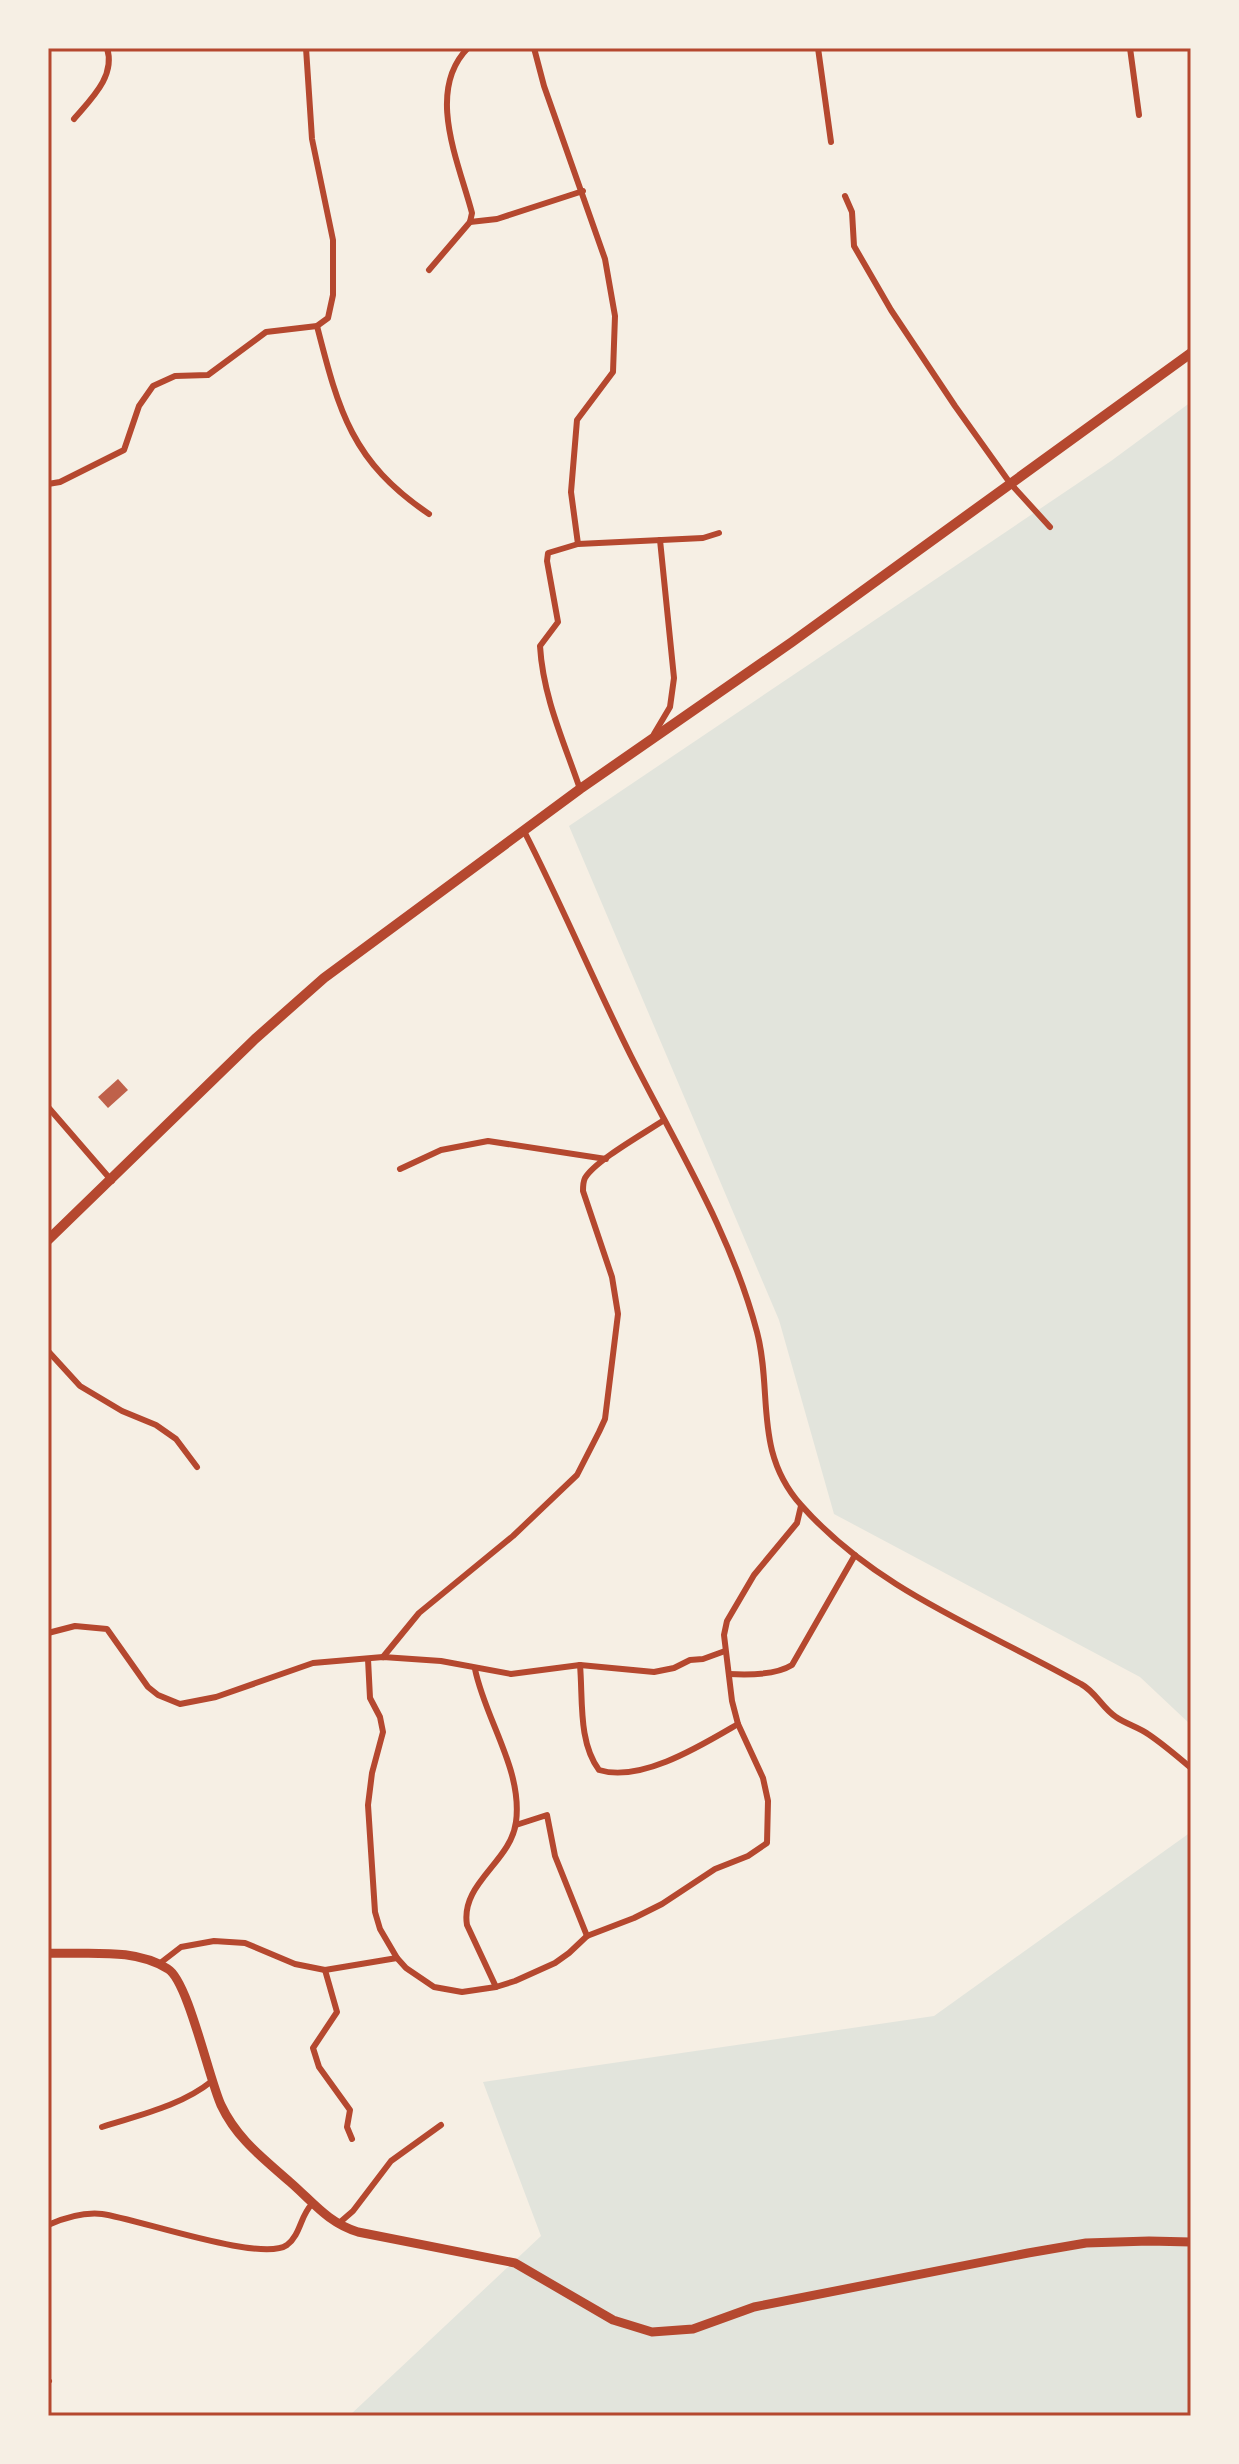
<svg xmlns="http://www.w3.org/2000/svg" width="1239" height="2464" viewBox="0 0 1239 2464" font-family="Overpass,sans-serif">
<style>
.green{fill:#e2e4dc}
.building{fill:#bf614a}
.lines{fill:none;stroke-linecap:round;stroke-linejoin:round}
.minor{stroke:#b5482f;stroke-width:6}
.secondary{stroke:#b5482f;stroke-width:9}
.trunk{stroke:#b5482f;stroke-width:10}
.neatline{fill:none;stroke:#b5482f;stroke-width:3}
</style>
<rect width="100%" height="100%" fill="#f6efe4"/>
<g class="green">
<polygon points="1191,402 1191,1725 1140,1677 834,1514 779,1320 569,826 1111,461"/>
<polygon points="1191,1832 1191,2416 349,2416 541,2236 483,2082 934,2016"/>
</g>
<polygon class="building" points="118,1079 128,1090 108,1108 98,1097"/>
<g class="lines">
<g class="minor">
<polyline points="534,48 544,86 605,259 615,316 613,372 577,420 571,492 578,544"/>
<polyline points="818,48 831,142"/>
<polyline points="1130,48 1139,115"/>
<path d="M74 119C91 99 116 76 107 48"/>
<polyline points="845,196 852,212 854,246 891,310 955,406 1010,483 1050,527"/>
<polyline points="470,222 497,219 583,191"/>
<path d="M429 270 470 222 472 213C459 163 425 91 468 48"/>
<path d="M317 326C339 412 352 462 429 514"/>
<polyline points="48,484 60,482 124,450 139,406 153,386 175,376 208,375 266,332 317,326 328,318 333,295 333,240 312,139 306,48"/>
<polyline points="654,734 670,707 674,678 660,540"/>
<path d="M580 789C564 742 543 697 540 646L558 622 547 561 548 553 578 544 703 538 719 533"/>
<path d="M524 831C562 905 594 982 631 1056 677 1147 731 1233 757 1332 773 1393 753 1451 801 1505 877 1591 984 1629 1081 1684 1096 1692 1102 1708 1116 1717 1126 1724 1138 1727 1148 1734 1163 1744 1177 1756 1191 1768"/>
<polyline points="48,1107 112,1181"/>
<polyline points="400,1169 441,1150 488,1141 606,1159"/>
<polyline points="48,1351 80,1386 122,1411 156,1425 176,1439 197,1467"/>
<polyline points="48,1633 75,1626 107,1629 148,1687 158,1695 180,1704 216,1697 313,1663 383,1657 441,1661 511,1674 580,1665 654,1672 674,1668 690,1660 703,1659 725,1651"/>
<path d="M383 1657 419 1613 513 1536 577 1475 599 1432 605 1419 618 1314 612 1277 583 1191C583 1185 583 1182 585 1178 596 1160 645 1133 664 1120"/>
<polyline points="368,1659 370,1698 380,1717 383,1732 372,1773 368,1805 375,1912 380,1929 397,1958 406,1968 434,1987 462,1992 496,1987 515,1981 555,1963 569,1953 587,1936 634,1918 662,1904 715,1869 748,1856 767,1843 768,1801 763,1778 738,1724 732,1701 724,1635 727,1621 754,1575 797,1523 801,1506"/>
<path d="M580 1665C583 1699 578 1742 599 1770 641 1783 702 1745 738 1724"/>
<path d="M475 1669C485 1719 523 1770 516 1822 511 1862 460 1883 467 1925L496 1987"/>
<path d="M729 1674C747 1675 776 1675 792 1665L855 1555"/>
<polyline points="516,1825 547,1815 555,1856 587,1936"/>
<polyline points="159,1964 181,1947 214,1941 245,1943 295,1964 325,1970 397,1958"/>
<polyline points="325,1970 337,2012 313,2048 319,2067 350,2110 347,2127 352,2139"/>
<path d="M102 2127C139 2115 181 2106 212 2081"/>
<polyline points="338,2224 353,2211 391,2161 441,2125"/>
<path d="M48 2225C64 2218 84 2212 102 2214 138 2219 262 2263 287 2245 301 2234 300 2216 312 2204"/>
<polyline points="48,2380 49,2381"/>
</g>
<path class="secondary" d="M48 1953C87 1955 134 1947 168 1969 188 1981 209 2079 221 2105 237 2139 263 2158 290 2182 313 2202 328 2223 358 2232L515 2263 613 2320 652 2332 693 2329 754 2307 1028 2253 1086 2243 1149 2241 1191 2242"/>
<polyline class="trunk" points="48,1240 255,1039 324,978 580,789 792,642 1191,353"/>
</g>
<rect width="1239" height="2464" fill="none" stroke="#f6efe4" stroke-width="100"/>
<rect x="50" y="50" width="1139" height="2364" class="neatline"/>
</svg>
